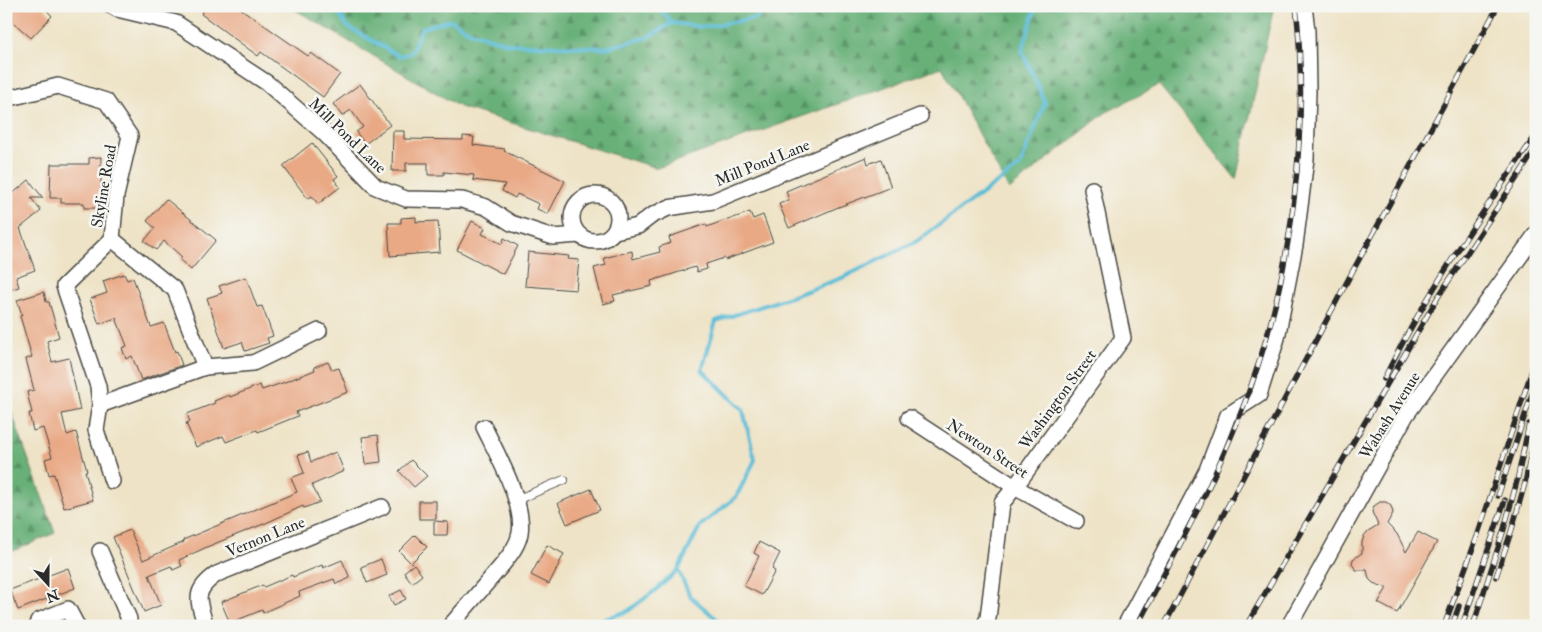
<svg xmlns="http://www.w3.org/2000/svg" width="1542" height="632" viewBox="0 0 1542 632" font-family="'IM FELL Double Pica',serif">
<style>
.forest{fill:url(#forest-firs);stroke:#496e52}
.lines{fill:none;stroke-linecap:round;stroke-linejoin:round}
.stream{stroke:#58bcd7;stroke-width:4}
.building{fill:#e9a985}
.service-casing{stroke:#484742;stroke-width:10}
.minor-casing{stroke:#484742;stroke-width:18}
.service{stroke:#fff;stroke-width:8}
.minor{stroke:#fff;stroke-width:15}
.rail-casing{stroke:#2b2b2b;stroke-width:5.5}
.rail{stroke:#f6f6f2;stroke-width:4;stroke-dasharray:11;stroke-linecap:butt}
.labels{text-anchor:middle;stroke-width:5;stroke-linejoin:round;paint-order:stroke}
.street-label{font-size:16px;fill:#2b2b2b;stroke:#f6f6f2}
</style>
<defs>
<pattern id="forest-firs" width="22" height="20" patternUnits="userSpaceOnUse" patternTransform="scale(1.25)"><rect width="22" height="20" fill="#67b078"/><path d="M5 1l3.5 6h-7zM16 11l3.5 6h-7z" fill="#558f63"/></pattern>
</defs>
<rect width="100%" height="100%" fill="#f6f6f2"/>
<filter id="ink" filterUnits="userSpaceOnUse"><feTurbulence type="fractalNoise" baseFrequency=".02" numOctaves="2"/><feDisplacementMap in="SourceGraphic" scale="10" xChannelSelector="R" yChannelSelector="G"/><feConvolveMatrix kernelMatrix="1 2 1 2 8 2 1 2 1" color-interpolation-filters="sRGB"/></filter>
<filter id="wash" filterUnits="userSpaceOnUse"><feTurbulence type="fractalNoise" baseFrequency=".0096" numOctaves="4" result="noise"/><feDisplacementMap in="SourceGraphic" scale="20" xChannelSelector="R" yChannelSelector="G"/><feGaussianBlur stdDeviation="1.12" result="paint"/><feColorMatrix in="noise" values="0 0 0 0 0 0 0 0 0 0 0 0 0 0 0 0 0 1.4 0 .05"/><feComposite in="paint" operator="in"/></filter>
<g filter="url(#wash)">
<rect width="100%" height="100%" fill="#eee3c6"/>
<g class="forest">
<polygon points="289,6 1274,6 1236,179 1159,85 1105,113 1009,190 942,67 657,168 460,107"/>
<polygon points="6,397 55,533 6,554"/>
</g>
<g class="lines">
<g class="stream">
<polyline points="333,6 348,27 399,56 411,53 422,28 451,20 471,32 510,44 605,48 646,38 672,23 703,27 757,18 762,6"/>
<polyline points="658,6 672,23"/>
<polyline points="585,626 628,611 657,589 678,570"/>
<polyline points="722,626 720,622 690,596 678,570 700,526 736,497 755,460 743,410 702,370 716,321 793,296 842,278 917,241 1020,166 1045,102 1022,51 1036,6"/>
</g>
</g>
<g id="blocks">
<g class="building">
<polygon points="6,6 43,6 52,16 31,38 6,16"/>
<polygon points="206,6 237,6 308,56 311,53 340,74 323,97 261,52 258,56 201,14"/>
<polygon points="360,84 390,125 365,144 356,132 363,127 351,110 342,116 333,104"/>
<polygon points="393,131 404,131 404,139 463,140 463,136 474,137 473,145 505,149 504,151 565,181 548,214 537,209 539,204 517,194 515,198 502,191 505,184 473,180 474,175 444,172 444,175 428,175 428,163 406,163 406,171 392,171"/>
<polygon points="312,143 338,176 334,179 340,187 318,204 312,196 308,199 283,166"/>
<polygon points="101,157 101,208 84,208 84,203 61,203 61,198 50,198 51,164 89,164 89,158"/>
<polygon points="866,157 868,164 881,159 891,187 836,208 789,228 779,204 789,200 786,191"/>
<polygon points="29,180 43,198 31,198 41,211 20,228 35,270 16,277 19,287 6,291 6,199"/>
<polygon points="166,199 216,240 191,270 180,260 182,257 164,241 156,250 144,241 155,228 147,221"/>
<polygon points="750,212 753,219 763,215 773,242 725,260 724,258 706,264 707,269 697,272 695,267 651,281 652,286 613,295 615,301 603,304 594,268 606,265 604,258 632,251 633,259 660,252 659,247 671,243 669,237 706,224 707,227 725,220 725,221"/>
<polygon points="416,217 416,222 438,221 440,252 390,256 388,223 401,223 401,218"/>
<polygon points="472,221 485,228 482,234 502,244 504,238 518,246 503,274 457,250"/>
<polygon points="528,252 569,256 568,259 579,260 576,290 525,286"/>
<polygon points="124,274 127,280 133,278 151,327 164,323 175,352 177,351 182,365 141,380 132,356 126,359 122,348 127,346 116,318 99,324 90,299 107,293 103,281"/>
<polygon points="246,277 257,307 262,306 273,336 267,338 269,343 245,351 242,342 224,348 207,298 222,293 219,286"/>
<polygon points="44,292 46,302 49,302 59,337 47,341 52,362 69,358 80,410 62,414 67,435 76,432 87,471 85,471 93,500 64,508 54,474 49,475 45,459 52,457 43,428 33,431 29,413 32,413 27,392 34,390 26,359 32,357 20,316 22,315 17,300"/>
<polygon points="328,362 332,370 339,368 348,392 296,412 298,416 258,432 257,430 226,442 223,436 196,447 186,423 190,422 187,414 215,403 214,401 229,395 230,397 260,385 262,390 285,382 315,370 314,367"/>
<polygon points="378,435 381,462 365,464 362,437"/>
<polygon points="308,452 311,462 336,452 344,471 312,485 320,502 304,508 303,506 266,523 209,546 179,560 182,566 173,570 171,566 149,575 161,605 144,612 113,537 130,530 143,560 184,542 183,540 297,492 291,478 304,473 298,455"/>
<polygon points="411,460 427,476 414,487 399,471"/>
<polygon points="591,489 600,510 567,524 558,503"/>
<rect x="419" y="501" width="17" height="18"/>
<polygon points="1380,502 1386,502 1391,506 1393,513 1387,524 1397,534 1406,552 1418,532 1437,542 1397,613 1378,603 1387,588 1373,583 1369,579 1367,570 1356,570 1352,564 1353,559 1362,553 1362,542 1364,536 1368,531 1378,525 1372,512 1374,506"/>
<polygon points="434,521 448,522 447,535 434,535"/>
<polygon points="415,535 427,547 411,563 399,551"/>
<polygon points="759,542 780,553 772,569 775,571 762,595 744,586 759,556 754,553"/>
<polygon points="547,545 564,554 549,584 531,575"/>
<polygon points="381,559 387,575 367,583 361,567"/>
<polygon points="342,560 350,578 336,584 334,579 299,592 300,596 273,608 263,613 262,610 230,623 221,602 263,585 264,587 292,575 293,577 322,565 323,568"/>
<polygon points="414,564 422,575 412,583 404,572"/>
<polygon points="68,568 75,588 18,610 10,590"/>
<polygon points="401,590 406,599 394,605 389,596"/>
</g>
</g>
</g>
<g filter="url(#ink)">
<use href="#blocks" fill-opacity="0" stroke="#484742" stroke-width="1"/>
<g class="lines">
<g class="service-casing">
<polyline id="service" points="516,500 564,480"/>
</g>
<g class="minor-casing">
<g id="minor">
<polyline points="112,6 117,9 176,23 267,83 324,133 376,187 406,199 462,200 486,207 511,223 553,237 579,235"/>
<polyline points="6,99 58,86 106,101 130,136 116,196 112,239 64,286 98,386 100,405 96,430 112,481"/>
<circle cx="595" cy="218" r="23"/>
<polyline points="615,231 638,226 651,216 668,208 713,201 920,116"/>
<polyline points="112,239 175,290 205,367"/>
<polyline points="100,405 205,367 253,363 319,331"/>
<polyline points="909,418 1015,487 1076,521"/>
<polyline points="100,551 129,619 126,626"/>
<polyline points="38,621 68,609 77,626"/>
<path d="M206 626C198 601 192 591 217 574L382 507"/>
<path d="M450 626 503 564C510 555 518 545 520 533 525 504 497 454 484 427"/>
<polyline points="984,626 988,618 1002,503 1015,487 1123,338 1092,189"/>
<polyline points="1125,626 1207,470 1228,415 1259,395 1277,338 1295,245 1306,159 1308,91 1307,31 1304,6"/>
<polyline points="1289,626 1406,415 1536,234"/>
</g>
</g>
<use href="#service" class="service"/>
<use href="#minor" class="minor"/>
<g class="rail-casing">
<g id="rail">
<path d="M1384 379C1426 293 1482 213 1536 135"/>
<polyline points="1498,496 1536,382"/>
<polyline points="1496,577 1512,529 1525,483 1536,430"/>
<path d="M1137 626C1179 547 1222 468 1252 383 1293 268 1309 128 1296 6"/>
<polyline points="1164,626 1350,276 1498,6"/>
<polyline points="1246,626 1438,297 1536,149"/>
<polyline points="1444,626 1477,537 1536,358"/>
<polyline points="1452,626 1459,606"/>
<polyline points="1462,626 1505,500"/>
<polyline points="1473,626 1504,529 1517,481 1529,424"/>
</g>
</g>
<use href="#rail" class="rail"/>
</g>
</g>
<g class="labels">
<g class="street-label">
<text transform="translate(348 135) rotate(44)" y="6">Mill Pond Lane</text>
<text transform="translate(762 162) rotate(-22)" y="6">Mill Pond Lane</text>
<text transform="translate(103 186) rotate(-80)" y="6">Skyline Road</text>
<text transform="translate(1057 399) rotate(-54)" y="6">Washington Street</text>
<text transform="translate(1389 415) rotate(-58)" y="6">Wabash Avenue</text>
<text transform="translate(988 448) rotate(33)" y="6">Newton Street</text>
<text transform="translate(265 536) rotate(-22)" y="6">Vernon Lane</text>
</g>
</g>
<rect width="1542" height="632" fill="none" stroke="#f6f6f2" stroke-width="25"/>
<g transform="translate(48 584) rotate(159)" stroke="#f6f6f2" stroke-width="4" paint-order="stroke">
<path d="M0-4L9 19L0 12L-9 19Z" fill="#2b2b2b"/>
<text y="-8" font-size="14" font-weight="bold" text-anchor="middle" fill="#2b2b2b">N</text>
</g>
</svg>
